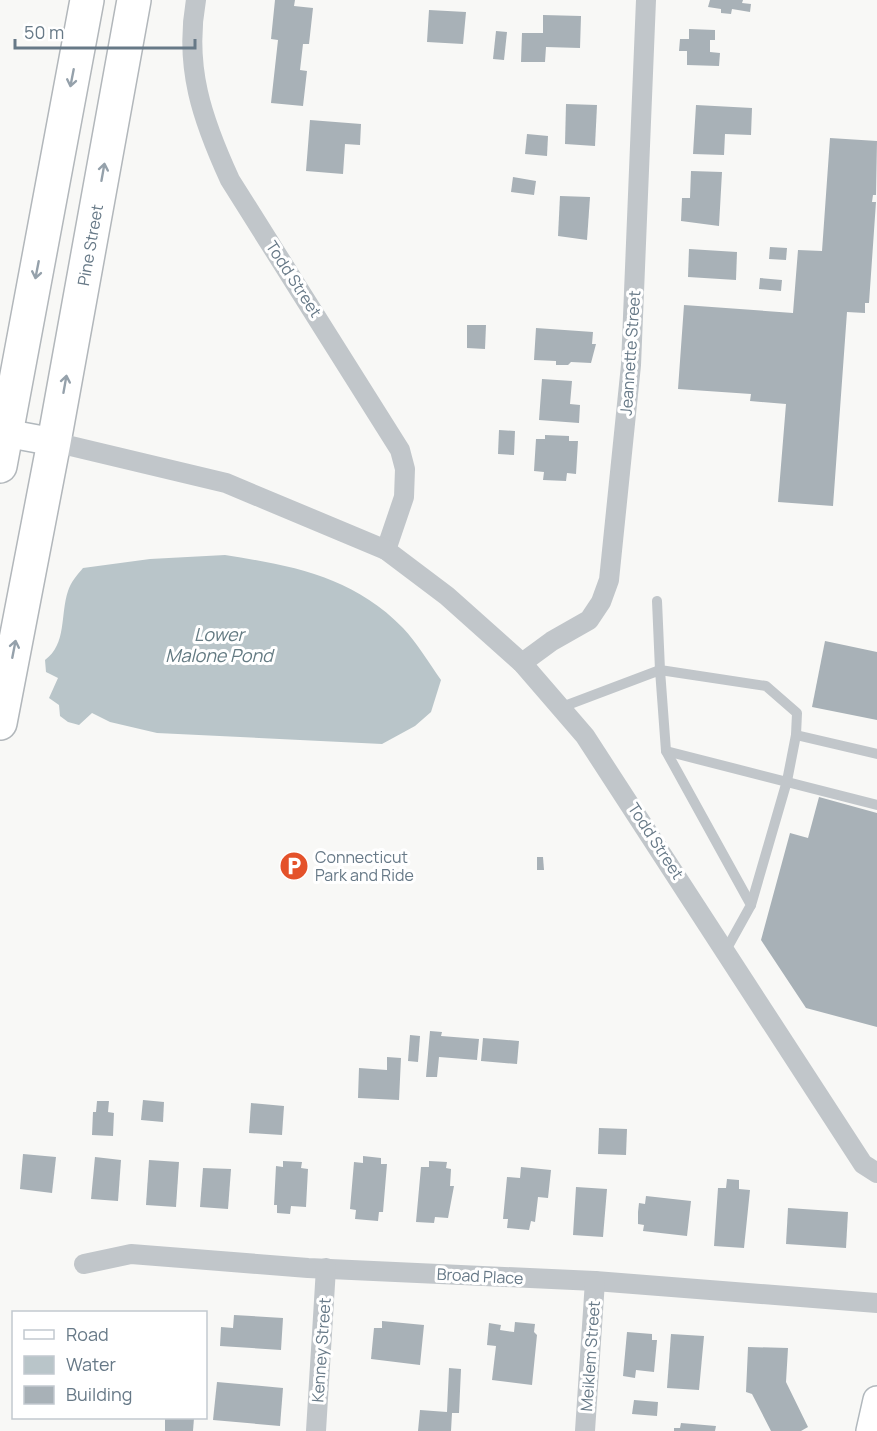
<svg xmlns="http://www.w3.org/2000/svg" width="877" height="1431" viewBox="0 0 877 1431" font-family="Manrope,sans-serif">
<style>
.water{fill:#b9c5c9}
.building{fill:#a8b1b7}
.lines{fill:none;stroke-linecap:round;stroke-linejoin:round}
.secondary-casing{stroke:#b1b8bd;stroke-width:30}
.trunk-casing{stroke:#b2b7bb;stroke-width:36}
.service{stroke:#c1c6ca;stroke-width:10}
.minor{stroke:#c1c6ca;stroke-width:20}
.secondary{stroke:#fff;stroke-width:27}
.trunk{stroke:#fff;stroke-width:33}
.oneway{stroke:#95a1ab}
.labels{text-anchor:middle;stroke-width:6;stroke-linejoin:round;paint-order:stroke}
.street-label{font-size:16px;fill:#677987;stroke:#fff}
.poi-label{font-size:16px;fill:#677987;stroke:#fff;text-anchor:start}
.water-label{font-size:18px;font-style:italic;fill:#637a82;stroke:#fff}
</style>
<rect width="100%" height="100%" fill="#f8f8f6"/>
<path class="water" d="M225 555C293 566 352 576 403 628 417 643 429 663 441 680L431 712 415 726 382 744 157 733 110 722 92 713 79 725 68 722 60 716 59 705 49 698 58 678 46 672 45 660C67 644 60 615 68 591 71 582 77 575 83 568L150 559Z"/>
<g class="building">
<polygon points="275,0 295,0 294,6 313,8 309,44 303,44 300,70 307,71 303,106 271,103 278,40 271,39"/>
<polygon points="710,0 743,0 742,3 751,4 750,12 732,9 731,14 721,13 721,9 708,7"/>
<polygon points="429,10 466,12 463,44 427,42"/>
<polygon points="543,15 581,16 580,48 546,47 545,62 521,62 522,33 543,33"/>
<polygon points="689,29 715,30 715,40 710,40 710,52 720,53 719,66 687,65 687,51 679,51 680,39 689,39"/>
<polygon points="496,31 507,32 504,60 493,59"/>
<polygon points="566,104 597,105 595,146 565,144"/>
<polygon points="696,105 752,108 751,135 725,134 724,155 693,154"/>
<polygon points="310,120 361,124 360,145 345,144 343,174 306,171"/>
<polygon points="527,134 548,136 547,156 525,154"/>
<polygon points="830,138 877,141 876,195 873,195 872,202 876,202 869,303 865,303 865,313 847,312 833,506 778,502 786,404 750,401 751,394 678,389 684,305 793,313 798,250 822,251"/>
<polygon points="691,171 722,172 719,226 681,221 682,198 690,198"/>
<polygon points="513,177 536,181 534,195 511,192"/>
<polygon points="560,196 590,197 587,240 558,236"/>
<polygon points="770,247 787,248 786,260 769,259"/>
<polygon points="689,249 737,252 736,280 688,277"/>
<polygon points="760,278 782,280 781,291 759,289"/>
<polygon points="467,325 486,325 485,349 467,348"/>
<polygon points="536,328 593,332 592,344 596,344 591,363 571,362 568,365 556,365 556,361 534,360"/>
<polygon points="542,379 572,381 570,404 580,405 579,423 539,420"/>
<polygon points="499,430 515,431 514,455 498,454"/>
<polygon points="545,435 569,436 569,441 578,441 576,474 567,473 566,481 543,480 544,472 534,471 536,439 545,439"/>
<polygon points="825,641 877,652 877,720 812,707"/>
<polygon points="819,797 877,813 877,1027 806,1008 761,940 790,833 808,838"/>
<polygon points="537,857 543,857 544,870 537,870"/>
<polygon points="430,1031 442,1032 441,1036 479,1039 477,1060 439,1057 437,1077 426,1077"/>
<polygon points="410,1035 420,1036 418,1062 408,1061"/>
<polygon points="483,1038 519,1041 517,1064 481,1061"/>
<polygon points="387,1057 401,1058 399,1100 358,1098 359,1068 387,1070"/>
<polygon points="143,1100 164,1102 163,1122 141,1120"/>
<polygon points="97,1101 109,1101 108,1112 114,1113 113,1136 92,1135 93,1112 96,1112"/>
<polygon points="251,1103 284,1106 282,1135 249,1133"/>
<polygon points="599,1128 627,1129 626,1155 598,1154"/>
<polygon points="23,1154 56,1157 52,1193 20,1189"/>
<polygon points="363,1156 381,1158 381,1164 387,1164 383,1212 379,1212 378,1221 355,1219 356,1210 350,1209 354,1162 363,1163"/>
<polygon points="95,1157 121,1160 118,1201 91,1199"/>
<polygon points="149,1160 179,1162 176,1207 146,1205"/>
<polygon points="283,1161 302,1162 301,1168 308,1169 306,1207 291,1206 290,1214 277,1213 277,1205 274,1205 276,1166 283,1167"/>
<polygon points="429,1161 447,1162 446,1168 451,1169 450,1186 454,1186 448,1218 435,1217 434,1223 416,1222 421,1167 429,1167"/>
<polygon points="521,1167 551,1170 548,1198 538,1197 535,1222 531,1221 529,1230 507,1228 508,1219 503,1219 507,1177 520,1178"/>
<polygon points="203,1168 231,1169 228,1209 200,1207"/>
<polygon points="727,1179 739,1180 739,1189 750,1190 744,1248 714,1246 718,1188 726,1188"/>
<polygon points="576,1187 607,1189 603,1237 573,1235"/>
<polygon points="646,1196 691,1201 687,1236 643,1231 644,1225 638,1224 638,1212 639,1203 645,1204"/>
<polygon points="788,1208 848,1212 846,1248 786,1244"/>
<polygon points="234,1315 283,1318 281,1350 220,1346 221,1327 233,1328"/>
<polygon points="382,1321 424,1325 420,1365 371,1359 374,1328 382,1328"/>
<polygon points="515,1322 535,1324 534,1332 537,1335 532,1385 492,1380 496,1346 487,1345 489,1323 501,1325 500,1330 514,1332"/>
<polygon points="627,1332 652,1334 652,1340 657,1340 654,1372 636,1370 635,1378 623,1376"/>
<polygon points="671,1334 704,1336 699,1390 667,1388"/>
<polygon points="748,1347 788,1348 786,1382 808,1427 801,1431 771,1431 752,1394 746,1392"/>
<polygon points="449,1368 461,1369 459,1413 452,1413 451,1431 418,1431 420,1410 447,1412"/>
<polygon points="217,1382 283,1388 280,1426 213,1420"/>
<polygon points="634,1400 658,1402 657,1416 632,1414"/>
<polygon points="165,1418 194,1418 193,1431 165,1431"/>
<polygon points="681,1423 716,1426 715,1431 674,1431 674,1428 680,1428"/>
</g>
<g class="lines">
<g class="secondary-casing">
<g id="secondary">
<polyline points="0,432 54,442"/>
<polyline points="870,1431 877,1400"/>
</g>
</g>
<g class="trunk-casing">
<g id="trunk">
<polyline points="0,466 87,0"/>
<polyline points="0,723 54,442 134,0"/>
</g>
</g>
<g class="service">
<polyline points="657,601 660,670 766,686 797,713 796,735"/>
<polyline points="562,707 660,670 666,751 751,905 726,950"/>
<polyline points="666,751 877,805"/>
<polyline points="751,905 787,781 796,735 877,754"/>
</g>
<g class="minor">
<path d="M196 0C184 67 202 119 230 180L400 450 405 469 404 497 386 550"/>
<polyline points="54,442 226,483 386,550 447,596 522,663 585,736 863,1164 877,1173"/>
<polyline points="522,663 552,641 589,620 601,602 609,580 631,365 646,0"/>
<polyline points="84,1264 131,1254 308,1268 595,1281 877,1303"/>
<polyline points="316,1431 326,1268"/>
<polyline points="585,1431 595,1281"/>
</g>
<use href="#secondary" class="secondary"/>
<use href="#trunk" class="trunk"/>
</g>
<defs><path id="oneway-shaft" d="M-6 0H5M1.5-3L5.5 0L1.5 3" fill="none" stroke-width="1.6" stroke-linecap="round" stroke-linejoin="round" transform="scale(1.5)"/></defs>
<g class="oneway">
<use href="#oneway-shaft" transform="translate(72 78) rotate(101)"/>
<use href="#oneway-shaft" transform="translate(103 172) rotate(-80)"/>
<use href="#oneway-shaft" transform="translate(37 270) rotate(101)"/>
<use href="#oneway-shaft" transform="translate(65 384) rotate(-80)"/>
<use href="#oneway-shaft" transform="translate(14 649) rotate(-79)"/>
</g>
<defs>
<g id="parking-disc" transform="scale(1.5)"><circle r="9.5" fill="#e4522a" stroke="#fff"/><path d="M-3.5-5.5H1a3.5 3.5 0 0 1 0 7H-1V5.5H-3.5ZM-1-3.4V-.6H.8a1.4 1.4 0 0 0 0-2.8Z" fill="#fff"/></g>
</defs>
<g fill-rule="evenodd">
<use href="#parking-disc" x="294" y="866"/>
</g>
<g class="labels">
<g class="street-label">
<text transform="translate(90 245) rotate(-80)" y="6">Pine Street</text>
<text transform="translate(294 279) rotate(57)" y="6">Todd Street</text>
<text transform="translate(630 353) rotate(-86)" y="6">Jeannette Street</text>
<text transform="translate(656 841) rotate(57)" y="6">Todd Street</text>
<text transform="translate(480 1276) rotate(3)" y="6">Broad Place</text>
<text transform="translate(321 1350) rotate(-86)" y="6">Kenney Street</text>
<text transform="translate(590 1356) rotate(-86)" y="6">Meiklem Street</text>
</g>
<g class="poi-label">
<text x="315" y="863">Connecticut<tspan x="315" dy="18">Park and Ride</tspan></text>
</g>
<g class="water-label">
<text x="219" y="641">Lower<tspan x="219" dy="21">Malone Pond</tspan></text>
</g>
</g>
<rect x="12" y="1311" width="195" height="108" fill="#ffffff" stroke="#c2c9cf" stroke-width="1.5"/>
<rect x="24" y="1330" width="30" height="9" fill="#ffffff" stroke="#c2c9cf" stroke-width="1.5"/>
<text x="66" y="1341" font-size="18" fill="#677987">Road</text>
<rect x="24" y="1356" width="30" height="18" fill="#b9c5c9" stroke="#c2c9cf" stroke-width="1.5"/>
<text x="66" y="1371" font-size="18" fill="#677987">Water</text>
<rect x="24" y="1386" width="30" height="18" fill="#a8b1b7" stroke="#c2c9cf" stroke-width="1.5"/>
<text x="66" y="1401" font-size="18" fill="#677987">Building</text>
<path d="M15 39v9h180v-9" fill="none" stroke="#677987" stroke-width="3"/>
<text x="24" y="39" font-size="18" fill="#677987" stroke="#ffffff" stroke-width="4.5" paint-order="stroke">50 m</text>
</svg>
